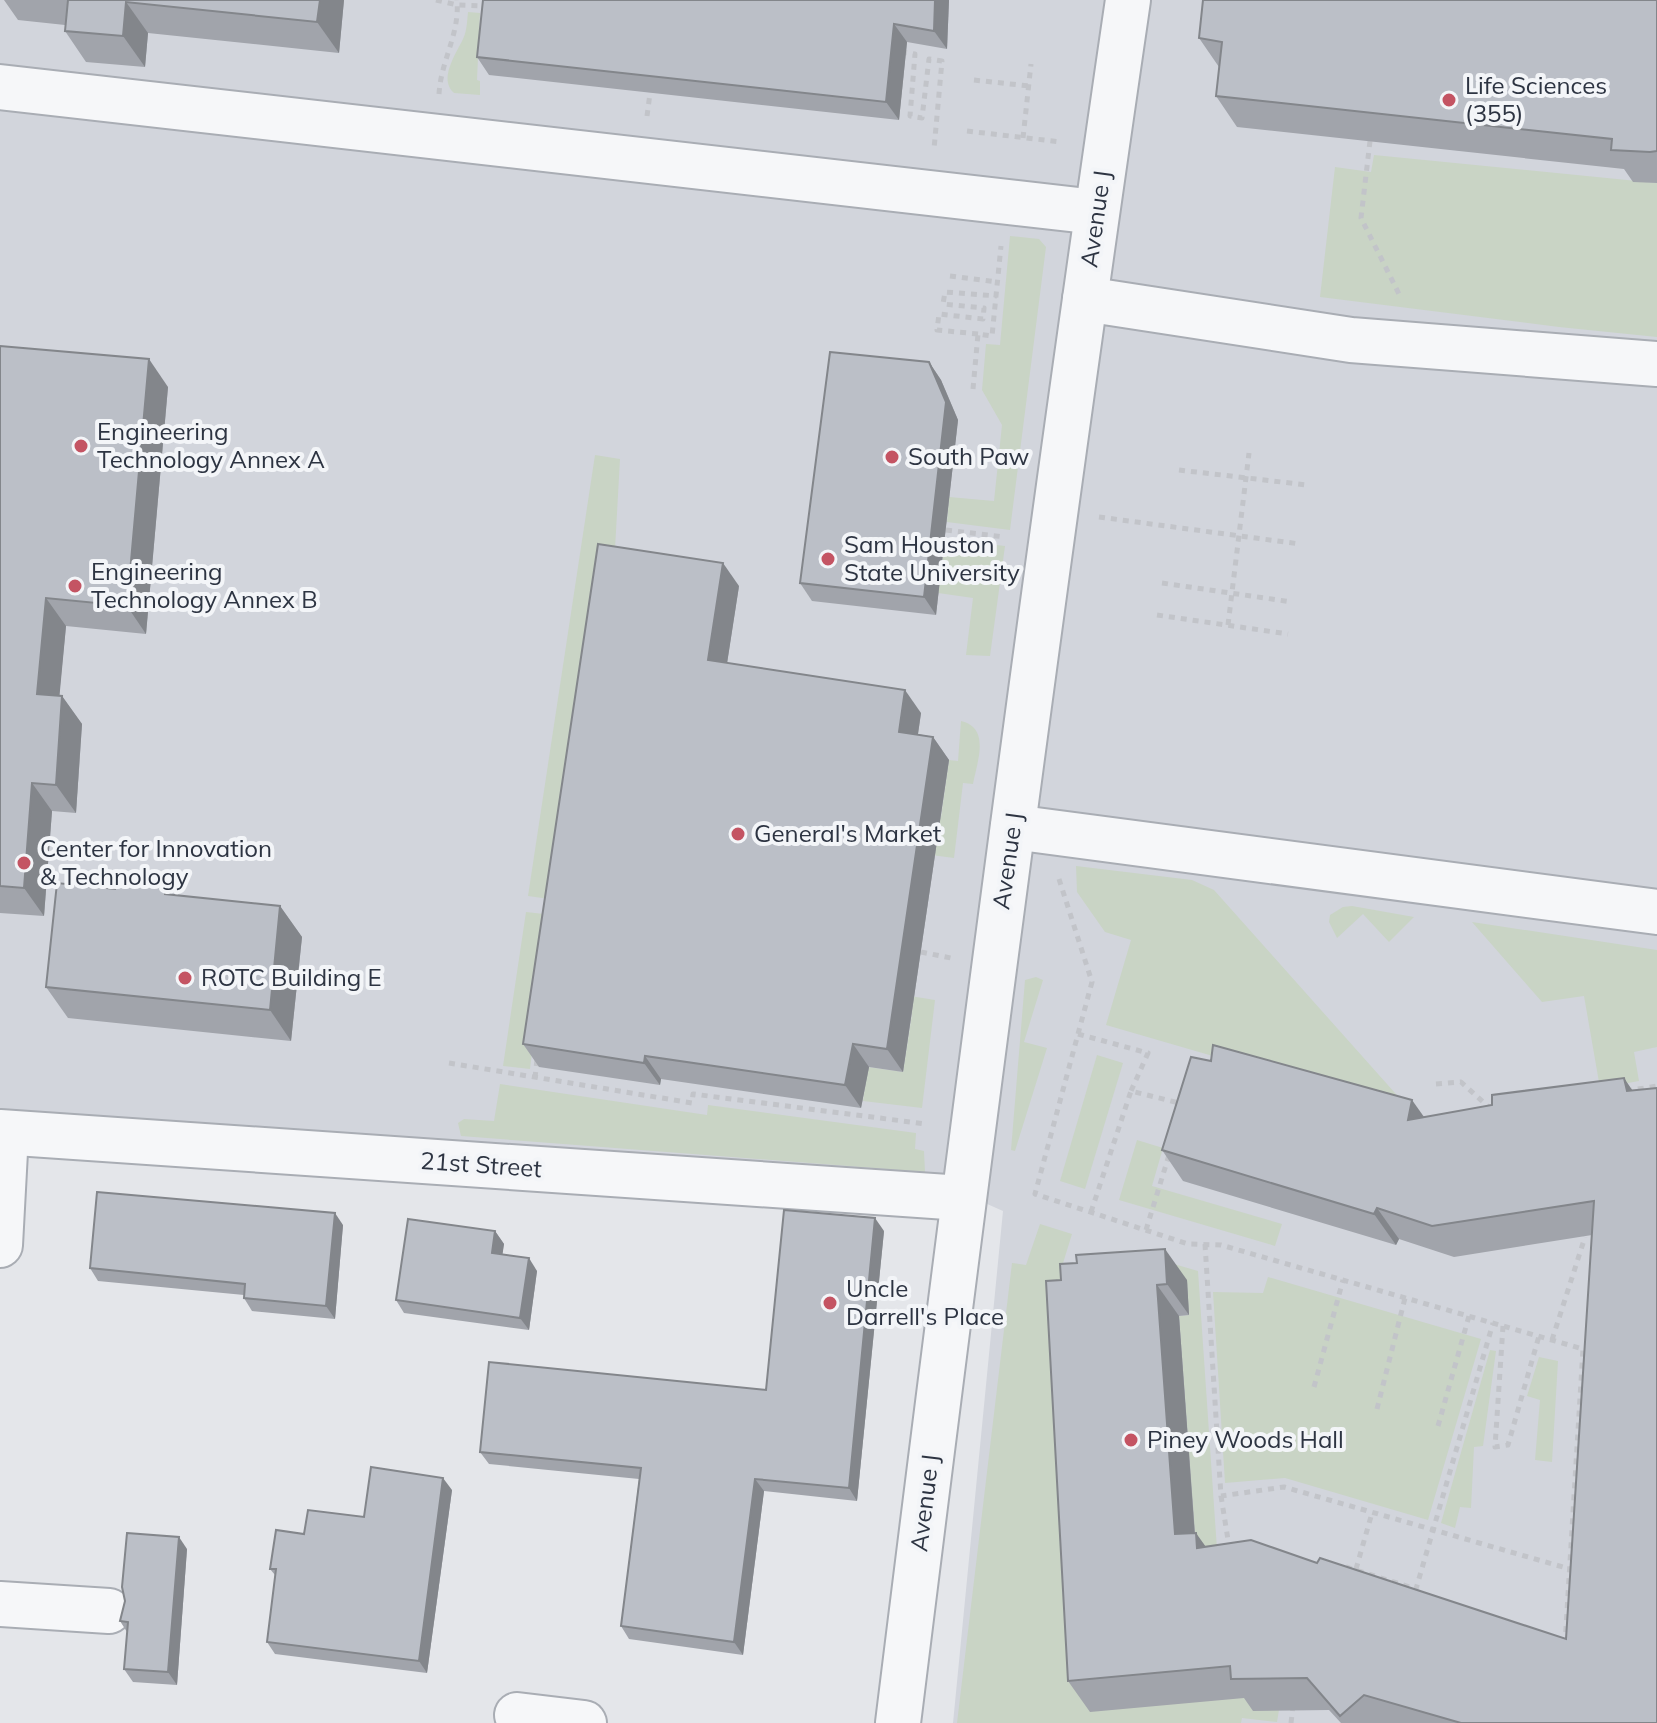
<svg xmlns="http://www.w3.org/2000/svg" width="1657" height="1723" viewBox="0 0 1657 1723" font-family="Mulish,sans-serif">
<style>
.built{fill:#d2d5dc}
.green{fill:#c9d4c5}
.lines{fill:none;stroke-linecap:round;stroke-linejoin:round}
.minor-casing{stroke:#a9adb4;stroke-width:48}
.path{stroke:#c2c4c9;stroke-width:5;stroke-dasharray:6 6;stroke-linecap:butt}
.minor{stroke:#f6f7f9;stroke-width:44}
.wall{fill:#a1a4ab}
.shaded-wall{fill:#83868b}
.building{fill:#bbbfc7;stroke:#83868b;stroke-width:2}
.poi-dot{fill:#c45463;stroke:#f3f5f8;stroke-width:3}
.labels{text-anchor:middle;stroke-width:8;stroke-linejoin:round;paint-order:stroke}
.poi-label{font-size:24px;fill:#2d3442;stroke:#f3f5f8;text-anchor:start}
.street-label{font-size:24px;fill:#2d3442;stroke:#f3f5f8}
</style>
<rect width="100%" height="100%" fill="#e4e6ea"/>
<polygon class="built" points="0,0 1657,0 1657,1723 953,1723 1003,1211 933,1180 0,1118"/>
<g class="green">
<path d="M468 12 480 13 477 80 480 81V95L454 93C438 79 456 54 463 39 467 31 467 21 468 12Z"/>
<polygon points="1374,155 1657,183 1657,337 1559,327 1320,297 1335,167 1371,172"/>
<polygon points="1010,236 1039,239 1046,247 1010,530 947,522 949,497 994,501 1002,425 982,390 986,344 1000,345"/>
<polygon points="595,455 620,459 614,567 564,901 528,896"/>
<polygon points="945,539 1005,546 990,656 966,655 973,598 938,593"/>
<path d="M961 721C991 728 977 762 973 784L963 783 954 858 901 851 941 817 949 760 958 761Z"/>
<polygon points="1076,866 1192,880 1214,890 1428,1130 1230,1061 1106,1025 1131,940 1105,932 1077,892"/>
<polygon points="1352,906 1414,917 1389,942 1363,914 1337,938 1329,922 1330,915 1343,907"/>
<polygon points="526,912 562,916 546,935 530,1069 503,1066"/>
<polygon points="1472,922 1657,950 1657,1047 1634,1052 1639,1081 1600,1088 1584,996 1542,1002"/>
<polygon points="1036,977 1043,980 1024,1042 1047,1048 1015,1151 1011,1150 1025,980"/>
<polygon points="879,991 935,1000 922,1108 863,1101 868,1067 903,1072 912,1014"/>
<polygon points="1097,1055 1123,1063 1085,1189 1060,1181"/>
<polygon points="500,1084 707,1115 708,1105 916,1133 915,1149 924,1151 925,1172 461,1136 458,1123 464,1119 494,1121"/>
<polygon points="1137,1140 1163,1148 1152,1186 1282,1224 1275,1246 1119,1200"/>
<polygon points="1040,1224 1072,1234 1060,1273 1097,1286 1252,1697 1253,1710 1279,1710 1277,1722 1242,1718 1241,1723 957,1723 1012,1263 1026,1265"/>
<polygon points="1153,1258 1198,1271 1218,1564 1197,1565 1179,1316 1189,1315"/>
<polygon points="1268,1277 1481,1339 1428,1520 1285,1478 1225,1483 1213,1292 1263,1293"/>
<polygon points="1490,1350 1496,1351 1483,1446 1474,1447 1471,1508 1460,1507 1455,1528 1441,1523"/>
<polygon points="1539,1357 1558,1361 1552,1462 1535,1460 1540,1400 1527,1396"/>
</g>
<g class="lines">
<g class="minor-casing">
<g id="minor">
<polyline points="0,87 1096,212"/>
<polyline points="1085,299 1351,340 1657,364"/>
<polyline points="1013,827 1657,912"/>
<polyline points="0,1132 962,1198"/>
<polyline points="0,1245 6,1133"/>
<polyline points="0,1604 109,1611"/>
<polyline points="517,1715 584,1723"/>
<path d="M898 1723C969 1148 1044 573 1128 0"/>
</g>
</g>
<g class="path">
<polyline points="436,0 457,5 486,6"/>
<polyline points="901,52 915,54 910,116 922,118 929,59 942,61 934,149"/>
<polyline points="974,80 1029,86"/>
<path d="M439 94C441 60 460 34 457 0"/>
<polyline points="647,116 651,86"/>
<polyline points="967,131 1061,142"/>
<polyline points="1023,138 1031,64"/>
<polyline points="1370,141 1361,218 1401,298"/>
<polyline points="950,276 997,282"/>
<polyline points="978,334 937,330 939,314 983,319 984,308 943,304 945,292 997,296"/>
<polyline points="973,389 978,334 992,336 1001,246"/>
<polyline points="1179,470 1307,485"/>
<polyline points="1099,517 1300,544"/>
<polyline points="946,530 1005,537"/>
<polyline points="1162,583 1292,602"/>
<polyline points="1157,615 1288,634"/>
<polyline points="1228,625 1249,453"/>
<polyline points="1059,879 1092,982 1035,1194 1188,1244 1221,1245 1583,1349 1565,1644"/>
<polyline points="921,952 951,958"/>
<polyline points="1078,1034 1148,1053 1131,1091"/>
<polyline points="449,1063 692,1103 693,1094 926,1124"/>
<polyline points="535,1078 537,1059"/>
<polyline points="1436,1084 1461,1082 1492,1110"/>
<polyline points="1626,1091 1657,1086"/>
<polyline points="1091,1212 1131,1091 1179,1103"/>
<polyline points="1146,1230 1169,1155"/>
<polyline points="1205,1244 1221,1496 1284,1487 1570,1569"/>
<polyline points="1503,1326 1495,1447 1508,1445 1539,1336"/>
<polyline points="1552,1340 1585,1237"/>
<polyline points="1314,1387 1343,1280"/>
<polyline points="1377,1409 1405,1298"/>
<polyline points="1438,1426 1469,1316"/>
<polyline points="1221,1496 1229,1546"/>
<polyline points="1346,1567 1416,1589 1493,1323"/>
<polyline points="1356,1569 1372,1513"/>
<polyline points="1291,1723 1293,1706"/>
</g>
<use href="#minor" class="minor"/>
</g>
<g class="wall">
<polygon points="4,0 344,0 339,53 148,33 145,67 86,62 65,31 65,25 18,20"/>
<polygon points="483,0 949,0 947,49 907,42 899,120 489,75 477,57"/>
<polygon points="1657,0 1657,183 1633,182 1624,169 1237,127 1216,96 1219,67 1199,38"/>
<polygon points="0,346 168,387 146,634 66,626 59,696 62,696 82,724 76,813 52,811 44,916 0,913"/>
<polygon points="929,362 941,380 958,420 936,615 812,601 800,583"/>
<polygon points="739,586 727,663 921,713 918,734 933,737 949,760 903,1072 869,1067 861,1108 661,1079 660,1085 539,1067 523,1044"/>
<polygon points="166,886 172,895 280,906 302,937 291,1041 68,1018 46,987 115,889"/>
<polygon points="1624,1078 1632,1091 1657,1723 1341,1723 1329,1710 1253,1711 1244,1698 1090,1712 1068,1681 1046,1281 1187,1280 1189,1315 1179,1316 1195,1533 1205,1546 1317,1563 1566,1639 1592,1235 1454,1257 1399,1239 1396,1245 1183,1181 1162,1150 1424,1117 1492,1105"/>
<polygon points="343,1225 335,1319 252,1311 244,1298 244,1295 98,1281 90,1268"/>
<polygon points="495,1231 504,1244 502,1254 537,1271 529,1330 404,1313 396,1300"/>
<polygon points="884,1231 857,1501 764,1491 743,1655 629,1639 621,1626 639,1479 489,1464 480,1452 766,1390"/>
<polygon points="452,1490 427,1673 275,1654 267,1642 275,1575 270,1569 304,1534"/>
<polygon points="187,1549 177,1685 133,1682 124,1669 127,1632 120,1621"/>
</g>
<g class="shaded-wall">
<polygon points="320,0 344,0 339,53 317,22"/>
<polygon points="935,0 949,0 947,49 934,31"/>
<polygon points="126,2 148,33 145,67 123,36"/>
<polygon points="894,24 907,42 899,120 886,102"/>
<polygon points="149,359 168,387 146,634 127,606"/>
<polygon points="929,362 941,380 958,420 936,615 924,597"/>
<polygon points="723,563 739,586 724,683 708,660"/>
<polygon points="46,598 66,626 57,722 37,694"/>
<polygon points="905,690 921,713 915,754 899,732"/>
<polygon points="62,696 82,724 76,813 56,785"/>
<polygon points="933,737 949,760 903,1072 887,1049"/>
<polygon points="32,783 52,811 44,916 24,888"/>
<polygon points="280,906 302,937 291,1041 270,1010"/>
<polygon points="853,1044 869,1067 861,1108 845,1085"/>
<polygon points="645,1056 661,1079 660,1085 644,1063"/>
<polygon points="1624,1078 1645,1109 1627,1091"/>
<polygon points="1412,1100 1434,1131 1408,1120"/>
<polygon points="1377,1208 1399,1239 1396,1245 1374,1214"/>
<polygon points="335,1213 343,1225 335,1319 326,1306"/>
<polygon points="875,1218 884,1231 857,1501 849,1488"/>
<polygon points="495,1231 504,1244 501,1265 492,1253"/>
<polygon points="1165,1249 1187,1280 1189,1315 1167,1284"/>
<polygon points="529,1258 537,1271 529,1330 520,1318"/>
<polygon points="1157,1285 1179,1316 1197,1565 1175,1534"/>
<polygon points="443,1478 452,1490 427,1673 419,1661"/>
<polygon points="755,1479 764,1491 743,1655 734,1642"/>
<polygon points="1196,1533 1218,1564 1197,1548"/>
<polygon points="179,1537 187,1549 177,1685 168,1672"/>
</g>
<g class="building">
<polygon points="68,0 320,0 317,22 126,2 123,36 65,31"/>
<polygon points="483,0 935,0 934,31 894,24 886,102 477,57"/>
<polygon points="1203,0 1657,0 1657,151 1650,152 1611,150 1612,139 1216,96 1222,42 1199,38"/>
<polygon points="0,346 149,359 127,606 46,598 37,694 62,696 56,785 32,783 24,888 0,886"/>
<polygon points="830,352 929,362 946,402 924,597 800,583"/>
<polygon points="598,544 723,563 708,660 905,690 899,732 933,737 887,1049 853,1044 845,1085 645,1056 644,1063 523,1044"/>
<polygon points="115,881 166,886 165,894 280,906 270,1010 46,987 57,883 115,889"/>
<polygon points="1213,1045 1412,1100 1408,1120 1492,1105 1492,1095 1624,1078 1627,1091 1657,1088 1657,1723 1461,1723 1364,1695 1340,1716 1307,1678 1231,1679 1230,1666 1068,1681 1046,1281 1061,1280 1060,1264 1077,1263 1076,1255 1165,1249 1167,1284 1157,1285 1175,1534 1196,1533 1197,1548 1251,1540 1317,1563 1320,1558 1566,1639 1594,1201 1432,1226 1377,1208 1374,1214 1162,1150 1191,1057 1211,1061"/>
<polygon points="97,1192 335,1213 326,1306 244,1298 245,1284 90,1268"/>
<polygon points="784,1210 875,1218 849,1488 755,1479 734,1642 621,1626 641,1468 480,1452 489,1362 766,1390"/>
<polygon points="408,1219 495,1231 492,1253 529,1258 520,1318 396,1300"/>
<polygon points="371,1467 443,1478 419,1661 267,1642 276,1569 270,1569 276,1530 304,1534 308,1510 364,1517"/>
<polygon points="127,1533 179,1537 168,1672 124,1669 128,1622 120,1621 125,1601 122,1587"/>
</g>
<g class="poi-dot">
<circle cx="1449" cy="100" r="8"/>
<circle cx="81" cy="446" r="8"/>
<circle cx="892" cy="457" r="8"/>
<circle cx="828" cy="559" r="8"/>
<circle cx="75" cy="586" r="8"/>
<circle cx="738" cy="834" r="8"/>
<circle cx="24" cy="863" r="8"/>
<circle cx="185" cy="978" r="8"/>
<circle cx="830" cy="1303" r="8"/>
<circle cx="1131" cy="1440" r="8"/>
</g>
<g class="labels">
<g class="poi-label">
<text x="1465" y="94">Life Sciences<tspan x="1465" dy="28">(355)</tspan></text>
<text x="97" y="440">Engineering<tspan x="97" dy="28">Technology Annex A</tspan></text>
<text x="908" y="465">South Paw</text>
<text x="844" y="553">Sam Houston<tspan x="844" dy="28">State University</tspan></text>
<text x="91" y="580">Engineering<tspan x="91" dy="28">Technology Annex B</tspan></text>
<text x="754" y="842">General's Market</text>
<text x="40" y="857">Center for Innovation<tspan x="40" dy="28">&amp; Technology</tspan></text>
<text x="201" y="986">ROTC Building E</text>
<text x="846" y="1297">Uncle<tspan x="846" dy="28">Darrell's Place</tspan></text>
<text x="1147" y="1448">Piney Woods Hall</text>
</g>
<g class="street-label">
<text transform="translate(1096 219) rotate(-82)" y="8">Avenue J</text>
<text transform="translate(1008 861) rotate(-82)" y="8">Avenue J</text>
<text transform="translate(481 1165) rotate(4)" y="8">21st Street</text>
<text transform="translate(925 1503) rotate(-83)" y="8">Avenue J</text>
</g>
</g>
</svg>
